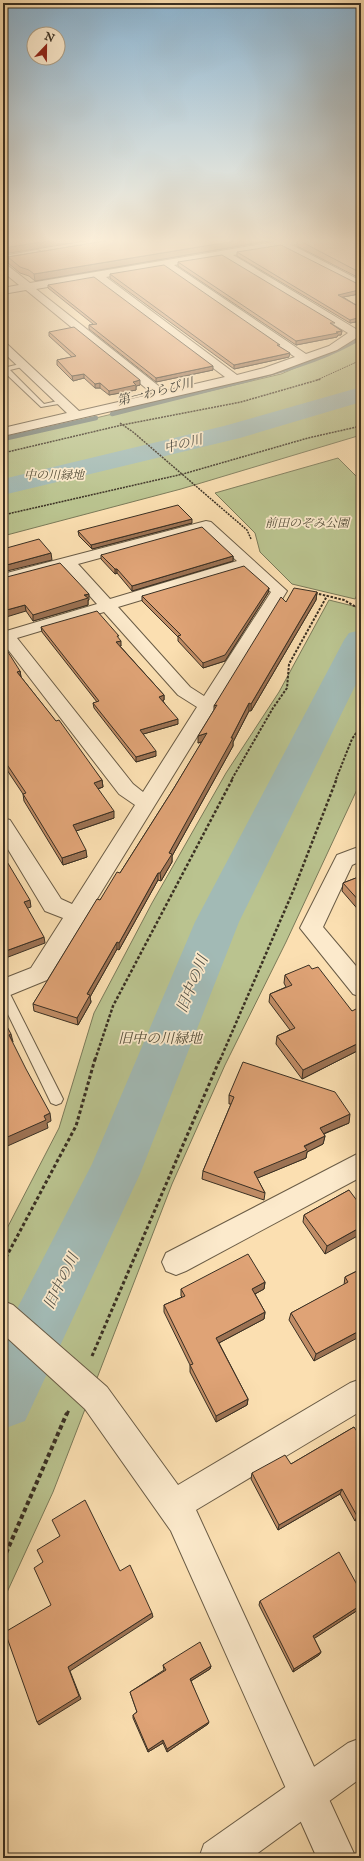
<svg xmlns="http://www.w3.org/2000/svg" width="364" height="1861" viewBox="0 0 364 1861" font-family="'IM FELL English','Noto Serif JP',serif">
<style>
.green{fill:#bac38f;stroke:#7a7a59}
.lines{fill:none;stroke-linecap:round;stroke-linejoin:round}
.stream-far1{stroke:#78837b;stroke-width:3.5}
.stream{stroke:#78837b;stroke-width:4.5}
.river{fill:#a2bab5;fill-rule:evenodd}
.service-casing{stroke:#6a5c46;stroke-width:2}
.minor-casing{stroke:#6a5c46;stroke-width:2}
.tertiary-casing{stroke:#6a5c46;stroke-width:2}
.path-far5{stroke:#3a3023;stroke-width:1;stroke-dasharray:1.5 1;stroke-linecap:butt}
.path-far4{stroke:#3a3023;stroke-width:1.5;stroke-dasharray:2 1;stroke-linecap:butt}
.path-far3{stroke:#3a3023;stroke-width:2;stroke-dasharray:2.5 1.5;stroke-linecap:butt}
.path-far2{stroke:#3a3023;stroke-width:2.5;stroke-dasharray:3 2;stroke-linecap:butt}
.path-far1{stroke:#3a3023;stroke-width:3;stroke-dasharray:3.5 2.5;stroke-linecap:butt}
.path{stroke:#3a3023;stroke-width:4;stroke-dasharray:4.5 3;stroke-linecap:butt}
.service{fill:#fceacc;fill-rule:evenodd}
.minor{fill:#fceacc;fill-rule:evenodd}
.tertiary{fill:#fceacc;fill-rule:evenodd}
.wall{fill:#c08c65;stroke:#3a3023}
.shaded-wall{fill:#9c7253;stroke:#3a3023}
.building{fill:#dfa376;stroke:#3a3023}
.labels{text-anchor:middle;stroke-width:3.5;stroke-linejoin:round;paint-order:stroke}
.far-park-label{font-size:12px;font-style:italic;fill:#544d39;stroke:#fceacc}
.far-water-label{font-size:13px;font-style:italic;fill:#545248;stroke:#fceacc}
.park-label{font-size:14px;font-style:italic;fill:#544d39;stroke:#fceacc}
.water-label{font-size:15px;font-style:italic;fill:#545248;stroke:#fceacc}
</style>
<rect width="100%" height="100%" fill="#fbdfb1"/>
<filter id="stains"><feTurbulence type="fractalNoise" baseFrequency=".005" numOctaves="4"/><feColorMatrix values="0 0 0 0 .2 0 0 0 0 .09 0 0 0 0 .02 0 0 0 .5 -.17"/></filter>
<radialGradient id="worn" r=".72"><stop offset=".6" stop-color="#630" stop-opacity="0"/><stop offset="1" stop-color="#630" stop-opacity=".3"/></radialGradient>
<g class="green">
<polygon points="361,340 361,435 181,489 3,536 3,440 281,374"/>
<polygon points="338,458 361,481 361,587 355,599 292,584 260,552 255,533 215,493"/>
<polygon points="329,600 361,608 361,781 286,942 225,1065 172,1184 53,1492 3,1601 3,1236 59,1128 94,1013 152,903 226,773 279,692"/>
</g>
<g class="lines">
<path class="stream-far1" d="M247 380C286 371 326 359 361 338"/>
<g class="stream">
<polyline points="112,414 251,379"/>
<polyline points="3,439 96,418"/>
</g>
<g class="river">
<polygon points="361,387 361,402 240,438 3,495 3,479 224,426"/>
<polygon points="361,630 361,674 239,922 140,1174 25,1421 3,1429 3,1336 92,1164 195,922 344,640 349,633"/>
</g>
<g class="service-casing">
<g id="service">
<polygon points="24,363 27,365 26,366 10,370 44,404 62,400 65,402 64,403 41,407 3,371 3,368"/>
<polygon points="3,986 7,988 61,1095 63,1099 61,1103 56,1105 51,1103 3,1004"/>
</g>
</g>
<g class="minor-casing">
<g id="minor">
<path d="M276 240H310L308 242 292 245 361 281V288L281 247 233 255 356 329 361 327V335L337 350 272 374 3 436V428L67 413 3 352V343L7 344 79 411 153 394 26 290 3 294V288L19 285 3 272V264L7 265 30 283 274 242ZM222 257 348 333 329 346 306 354 174 265ZM164 267 295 357 264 368 237 375 106 277ZM95 279 225 377 165 391 36 289Z"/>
<path d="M206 521 211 522 287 591 47 980 3 998V979L31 968 63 918 45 911 3 841V818L10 820 61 899 72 904 135 805 119 794 3 643V632L97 604 64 567 3 584V574ZM203 530 237 561 110 599 78 564ZM245 569 271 592 204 696 190 687 118 607ZM104 612 178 695 197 707 143 792 133 784 17 638Z"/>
<polygon points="361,846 361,861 352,865 323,927 361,972 361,997 353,994 300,928 337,855"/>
<polygon points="361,1152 361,1177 186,1271 176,1275 166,1271 162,1262 166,1253"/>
<polygon points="3,1301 13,1305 107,1387 178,1485 350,1383 361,1379 361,1411 196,1510 356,1858 317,1858 171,1531 85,1409 3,1334"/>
</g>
</g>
<g class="tertiary-casing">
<g id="tertiary">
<polygon points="37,250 40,251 42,253 40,255 3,262 3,256"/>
<polygon points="361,1738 361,1778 251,1858 199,1858 204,1844 348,1743"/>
</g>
</g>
<polyline class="path-far5" points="317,380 361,360"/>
<g class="path-far4">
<polyline points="120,423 133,432 247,530 251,539"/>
<polyline points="3,453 122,425 241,402 321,379"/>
<polyline points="3,515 183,474 308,438 361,426"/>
</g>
<g class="path-far3">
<polyline points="315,593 344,600 361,610"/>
<polyline points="232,779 273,708 287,688 289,664 327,596"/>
<polyline points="336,779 352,739 361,726"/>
</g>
<g class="path-far2">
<polyline points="95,1060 113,1006 233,778"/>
<polyline points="220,1060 294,889 337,778"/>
</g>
<g class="path-far1">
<polyline points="3,1263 76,1126 95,1059"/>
<polyline points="92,1356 220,1059"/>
<polyline points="67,1414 69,1410"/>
</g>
<polyline class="path" points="3,1560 67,1413"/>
<use href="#service" class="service"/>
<use href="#minor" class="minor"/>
<use href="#tertiary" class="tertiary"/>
</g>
<g class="wall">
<polygon points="111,240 274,240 35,281 29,276 20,273 8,263 8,257"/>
<polygon points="297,240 361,240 361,279 297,246"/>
<polygon points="237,252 360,288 359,294 343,297 361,308 361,321 350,323 237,256"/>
<polygon points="178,262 334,326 342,331 341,335 338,335 337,337 296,345 178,266"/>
<polygon points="110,274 280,348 289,357 234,369 110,278"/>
<polygon points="48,285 213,370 156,382 89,329 89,325 93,324 48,288"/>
<polygon points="49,332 140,385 136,386 136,390 109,395 100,388 95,388 84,378 73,381 57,365 57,360 72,357 49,336"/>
<polygon points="192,523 92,549 79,536 78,531"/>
<polygon points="101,555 233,556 233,561 132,591 117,573 115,574 101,559"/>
<polygon points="3,578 89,600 88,600 88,605 33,621 26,611"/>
<polygon points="269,588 268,593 225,661 203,668 178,641 178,637 142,601 142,596"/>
<polygon points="317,592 316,600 251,711 249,711 233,742 233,746 172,856 172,862 161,881 158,880 119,950 117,949 90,997 91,1002 78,1025 34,1011 33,1004 100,900 120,873 174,788 202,742 198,743 214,710 214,706 286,602"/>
<polygon points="41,627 119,639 121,646 120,646 164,695 164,700 163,701 178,724 143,734 156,756 136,762 94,708 93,703 97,702 42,632"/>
<polygon points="20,671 21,677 102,780 103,787 98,789 114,818 76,831 87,857 63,865 24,801 23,794 5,767 3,768"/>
<polygon points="361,876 361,913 342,891 343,883"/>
<polygon points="360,918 361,918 361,930 358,927"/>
<polygon points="312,969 352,1011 361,1014 361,1049 302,1079 276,1044 277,1036 290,1030 269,1002 270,994 286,987 284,983 285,975"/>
<polygon points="229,1095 349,1123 324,1134 325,1136 323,1144 307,1152 306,1158 257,1178 265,1193 264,1200 202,1179 203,1171 231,1104 229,1104"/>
<polygon points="349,1190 325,1254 303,1222 304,1215"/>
<polygon points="361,1269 314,1361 289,1320 291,1313 344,1285 345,1277"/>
<polygon points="265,1282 264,1289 255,1294 265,1312 264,1319 219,1343 248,1399 247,1405 216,1422 190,1372 190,1365 164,1312 164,1305 182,1297 181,1296 181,1289"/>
<polygon points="354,1427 361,1517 355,1521 340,1494 278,1530 251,1479 252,1473 291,1464"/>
<polygon points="260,1601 361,1608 314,1638 321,1652 319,1655 293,1672 259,1605"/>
<polygon points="163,1665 211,1666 210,1669 191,1681 208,1724 167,1752 163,1743 148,1752 133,1718 133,1715 137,1712 130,1692 164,1670"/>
</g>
<g class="shaded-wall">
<polygon points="55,240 92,240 3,254 3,248"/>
<polygon points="241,240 274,240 35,281 34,274"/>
<polygon points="360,288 359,294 338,298 338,295"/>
<polygon points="361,317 361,321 350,323 350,320"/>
<polygon points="342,331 341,335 338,335 337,337 296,345 296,341"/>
<polygon points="290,353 289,357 234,369 234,365"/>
<polygon points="213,366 213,370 156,382 156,378"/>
<polygon points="84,374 84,378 73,381 72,376"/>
<polygon points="140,380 140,385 136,386 136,390 109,395 109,391 133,382"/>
<polygon points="100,383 100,388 95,388 95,384"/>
<polygon points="192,519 192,523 92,549 91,545"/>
<polygon points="51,553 52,560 3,572 3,566"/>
<polygon points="233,556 233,561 132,591 132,586"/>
<polygon points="115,569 117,569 117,573 115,574"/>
<polygon points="269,588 268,593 225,661 203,668 203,663"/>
<polygon points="317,592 316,600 251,711 251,704"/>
<polygon points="89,594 89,600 88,600 88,605 33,621 33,615"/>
<polygon points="25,605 26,611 3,618 3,611"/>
<polygon points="121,641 121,646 116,647 116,642"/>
<polygon points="20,671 21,677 17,672"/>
<polygon points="164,695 164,700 160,702 159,697"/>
<polygon points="249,703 249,711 233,742 233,746 172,856 172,862 161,881 160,873 169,853 231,738"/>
<polygon points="178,719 178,724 140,735 140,730"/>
<polygon points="207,733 207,740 198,743 198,736"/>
<polygon points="156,751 156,756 136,762 136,757"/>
<polygon points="3,760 4,760 5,767 3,768"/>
<polygon points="102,780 103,787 94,790 94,783"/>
<polygon points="114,811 114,818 73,832 73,825"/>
<polygon points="86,850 87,857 63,865 62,858"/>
<polygon points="158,873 158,880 119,950 119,943"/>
<polygon points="30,900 31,907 25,909 24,902"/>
<polygon points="44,937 45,943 3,959 3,952"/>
<polygon points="117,942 117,949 90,997 91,1002 78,1025 77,1018 87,994"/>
<polygon points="11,1034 13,1042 9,1035"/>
<polygon points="361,1042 361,1049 302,1079 303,1070"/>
<polygon points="50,1113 51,1121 47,1123 48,1128 3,1148 3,1139 44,1116"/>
<polygon points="350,1114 349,1123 318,1136 320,1128"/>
<polygon points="325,1136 323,1144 307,1152 306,1158 253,1180 254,1172"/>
<polygon points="361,1227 361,1234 325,1254 327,1246"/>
<polygon points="265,1282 264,1289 251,1296 252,1289"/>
<polygon points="265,1312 264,1319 215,1345 216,1338"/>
<polygon points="361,1330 361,1336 314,1361 316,1354"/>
<polygon points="248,1399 247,1405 216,1422 216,1416"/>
<polygon points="342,1489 340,1494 278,1530 279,1525"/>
<polygon points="361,1514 361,1517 355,1521 357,1516"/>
<polygon points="361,1605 361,1608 312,1640 313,1636"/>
<polygon points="152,1613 153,1617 70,1671 81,1699 39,1725 37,1722 68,1667"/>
<polygon points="321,1652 319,1655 293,1672 294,1669"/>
<polygon points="211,1666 210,1669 189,1682 190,1679"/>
<polygon points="209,1722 208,1724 167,1752 167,1749"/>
<polygon points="163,1740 163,1743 148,1752 148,1750"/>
</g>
<g class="building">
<polygon points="3,240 55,240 3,248"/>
<polygon points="111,240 241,240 34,274 29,270 20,267 8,257"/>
<polygon points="298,240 361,240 361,273"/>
<polygon points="281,245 358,284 356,285 360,288 356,289 359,290 338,295 361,308 361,310 357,311 361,313 361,317 350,320 237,252"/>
<polygon points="222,255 335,323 330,323 342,331 336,332 338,333 296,341 178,262"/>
<polygon points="164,265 280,345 277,345 290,353 234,365 110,274"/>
<polygon points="94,277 213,366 156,378 89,325 97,324 48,285"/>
<polygon points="74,327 140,380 133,382 136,385 109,391 100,383 95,384 84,374 72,376 57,360 76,356 49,332"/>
<polygon points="178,505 192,519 91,545 78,531"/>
<polygon points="202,527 233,556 132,586 117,569 115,569 101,555"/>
<polygon points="39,539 51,553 3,566 3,549"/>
<polygon points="60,563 89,594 84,595 88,598 33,615 25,605 3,611 3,578"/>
<polygon points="244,566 269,588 225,655 203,663 178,636 181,635 142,596"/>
<polygon points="294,588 317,592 251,704 249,703 231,738 233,738 169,853 172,854 160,873 158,873 119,943 117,942 87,994 90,995 77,1018 33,1004 97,899 100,900 117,872 120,873 174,788 207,733 198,736 217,705 214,706 281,597 286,602"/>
<polygon points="97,611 119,636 117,636 121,641 116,642 164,695 159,697 178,719 140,730 156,751 136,757 93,703 99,701 41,627"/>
<polygon points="3,644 20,671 17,672 56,721 59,720 102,780 94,783 114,811 73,825 86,850 62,858 23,794 26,793 4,760 3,760"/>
<polygon points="3,855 30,900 24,902 44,937 3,952"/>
<polygon points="361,876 361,903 343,883"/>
<polygon points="309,965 312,969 318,967 352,1011 356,1009 361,1014 361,1042 303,1070 277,1036 295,1028 270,994 292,985 285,975"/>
<polygon points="3,1019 11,1034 9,1035 26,1069 50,1113 44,1116 46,1120 3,1139"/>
<polygon points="243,1062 335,1092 350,1114 320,1128 325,1136 304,1146 307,1150 254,1172 265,1193 203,1171 234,1097 229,1095"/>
<polygon points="349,1190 361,1206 361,1227 327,1246 304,1215"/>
<polygon points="248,1254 265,1282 252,1289 265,1312 216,1338 248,1399 216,1416 190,1365 193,1364 164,1305 185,1296 181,1289"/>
<polygon points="361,1269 361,1330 316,1354 291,1313 348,1282 345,1277"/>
<polygon points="354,1427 358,1433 361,1431 361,1514 357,1516 342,1489 279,1525 252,1473 285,1455 291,1464"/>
<polygon points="85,1500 120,1571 130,1565 152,1613 68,1667 79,1696 37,1722 5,1632 51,1605 34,1568 43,1562 37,1550 60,1536 52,1520"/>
<polygon points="339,1552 361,1592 361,1605 313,1636 321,1652 294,1669 260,1601"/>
<polygon points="200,1642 211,1666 190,1679 209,1722 167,1749 163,1740 148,1750 133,1715 137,1712 130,1692 166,1670 163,1665"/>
</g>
<linearGradient id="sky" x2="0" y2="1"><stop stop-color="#8cb6d4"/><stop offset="0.48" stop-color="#fdf1dc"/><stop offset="1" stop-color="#fdf1dc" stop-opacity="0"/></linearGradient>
<rect width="364" height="501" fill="url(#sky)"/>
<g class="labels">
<g class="far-park-label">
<text x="54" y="479">中の川緑地</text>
<text x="307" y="527">前田のぞみ公園</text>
</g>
<g class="far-water-label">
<text transform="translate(155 391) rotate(-14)" y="5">第一わらび川</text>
<text transform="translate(183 443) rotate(-14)" y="5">中の川</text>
</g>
<g class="park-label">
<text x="160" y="1043">旧中の川緑地</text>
</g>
<g class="water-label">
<text transform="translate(192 984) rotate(-68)" y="5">旧中の川</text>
<text transform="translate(61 1281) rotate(-64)" y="5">旧中の川</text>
</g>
</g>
<rect width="364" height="1861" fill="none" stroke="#fbdfb1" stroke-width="16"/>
<rect x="4" y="4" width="356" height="1853" fill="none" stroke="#3a3023" stroke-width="2"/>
<rect x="8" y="8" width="348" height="1845" fill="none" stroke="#3a3023"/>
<g transform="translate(46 46) rotate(22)"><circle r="19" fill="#fceacc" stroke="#aea088"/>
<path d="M0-3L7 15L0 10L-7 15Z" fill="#8f2418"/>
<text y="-6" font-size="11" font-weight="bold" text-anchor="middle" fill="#3a3023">N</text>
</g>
<rect width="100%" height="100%" filter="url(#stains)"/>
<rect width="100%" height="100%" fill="url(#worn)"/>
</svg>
